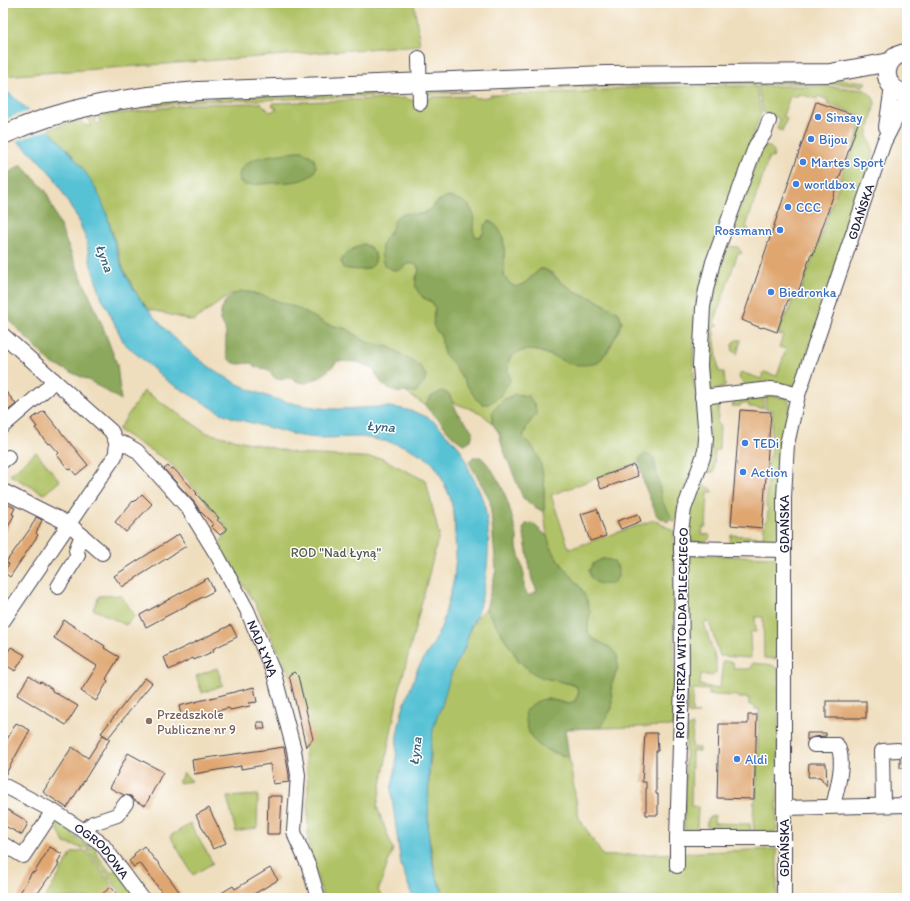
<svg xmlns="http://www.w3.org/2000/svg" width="910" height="901" viewBox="0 0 910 901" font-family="Itim,sans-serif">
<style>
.green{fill:#b0c266;stroke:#697250;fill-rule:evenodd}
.forest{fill:#8ca85b;stroke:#57654b}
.water{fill:#59c2d5;stroke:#3e7288}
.pier{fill:#efdebd}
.building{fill:#dfa670}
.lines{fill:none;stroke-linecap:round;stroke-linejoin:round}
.minor-casing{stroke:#413e4e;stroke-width:16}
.major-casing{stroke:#413e4e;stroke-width:20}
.minor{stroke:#fff;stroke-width:14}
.major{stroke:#fff;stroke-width:18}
.shop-dot{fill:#3f7fe0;stroke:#fff;stroke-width:1.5}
.education-dot{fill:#8d6e63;stroke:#fff;stroke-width:1.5}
.labels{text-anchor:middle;stroke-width:3;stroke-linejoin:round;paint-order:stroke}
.shop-label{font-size:13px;fill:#366cbe;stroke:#fff;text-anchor:start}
.street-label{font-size:13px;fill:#22223b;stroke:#fff}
.park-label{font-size:13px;fill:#545a4a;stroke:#fff}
.education-label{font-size:13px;fill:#785e54;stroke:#fff;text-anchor:start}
.water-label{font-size:14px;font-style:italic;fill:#386279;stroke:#fff}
</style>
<rect width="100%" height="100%" fill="#fff"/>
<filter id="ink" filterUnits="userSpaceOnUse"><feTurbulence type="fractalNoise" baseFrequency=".025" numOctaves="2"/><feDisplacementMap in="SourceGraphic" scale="8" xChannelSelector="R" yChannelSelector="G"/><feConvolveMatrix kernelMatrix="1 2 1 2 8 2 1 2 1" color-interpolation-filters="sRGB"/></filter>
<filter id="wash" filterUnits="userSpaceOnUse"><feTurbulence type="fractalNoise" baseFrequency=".012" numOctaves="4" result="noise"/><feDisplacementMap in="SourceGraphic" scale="16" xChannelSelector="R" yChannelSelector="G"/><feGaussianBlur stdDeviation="0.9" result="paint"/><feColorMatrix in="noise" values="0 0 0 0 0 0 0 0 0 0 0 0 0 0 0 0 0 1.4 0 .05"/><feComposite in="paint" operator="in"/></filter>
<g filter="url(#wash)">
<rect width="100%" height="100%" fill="#efdebd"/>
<g class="green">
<polygon points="3,3 414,3 420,45 3,76"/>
<polygon points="834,79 866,82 865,84 863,86 825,83 682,83 501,91 517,87 596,83"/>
<path d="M756 86 761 113 699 290C695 317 692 352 694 379 695 399 700 420 699 440 698 469 679 494 675 522L660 515 642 461 551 495 569 549 654 520 674 531C673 596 675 661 674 726L601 728 612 708 611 686 618 667 611 648 592 638 588 632V623L590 612 572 576 558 560 550 545 547 536 544 512V481L541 466 534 449 523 437 527 426 536 414 493 411 492 423 481 413 452 402 449 394 432 396 425 405 405 392H409L426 376 419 365 389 347 366 342 347 329 326 324 297 308 251 292 231 294 193 321 148 309 138 296 123 268 107 215 70 154 48 129 80 120 84 125 91 126 88 118 94 116 96 124 100 123 98 115H100L117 114 193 104 261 103 270 112 277 109 272 105 273 103 404 98C417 102 419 104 432 97L473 96 475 98 490 97V95L582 92 637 87ZM439 200 465 202 473 213 472 231 474 236 479 237 484 233 485 225 503 236 504 251V276L510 284 516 287 525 283 540 269 551 272 562 283 577 292 594 299 619 313 622 322 608 352 552 356 538 351 526 349 515 353 509 359 508 371 510 381 452 362 444 354 441 336 435 329 433 314 435 309 433 302 423 298 415 279 419 271 417 265C409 262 406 264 400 270L384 240 403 214C423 216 425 214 439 200ZM363 244C372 246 381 257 372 265 367 270 357 270 351 269ZM602 559C610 560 615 560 618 569L593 564Z"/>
<polygon points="758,86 827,86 865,90 872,96 875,102 867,138 869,139 874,153 797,383 789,387 747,386 741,381 739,377 741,372 761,379 764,372 777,376 786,349 779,347 783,335 778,334 785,314 788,314 794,294 799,296 812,259 813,259 847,160 850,158 858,133 857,130 862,116 827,104 828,100 818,96 817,99 798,94 798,96 790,96 783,116 787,118 782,131 777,129 780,119 763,112"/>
<polygon points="431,90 468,92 431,94 426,96"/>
<polygon points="398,91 398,94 396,95 258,100 197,101 116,110 99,111 168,99"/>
<path d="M765 147H770C774 150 775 153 773 158L769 157 746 227 749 229 748 231 743 232 736 229 734 223 761 149Z"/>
<polygon points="729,246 738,247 742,253 741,254 738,253 714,323 719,326 713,327 719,372 724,372 725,385 723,388 711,390 707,386 706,372 710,300 718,267 725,248"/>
<polygon points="737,340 741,340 737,354 733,351 732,346 733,342"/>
<polygon points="144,391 207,433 299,454 381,458 426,481 439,535 398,695 377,807 393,849 378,891 385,898 323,898 308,843 308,783 299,695 255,603 218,547 228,529 187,479 166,460 118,430"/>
<polygon points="764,395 763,408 749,407 749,404 741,403 740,406 732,406 735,400"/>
<polygon points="767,395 787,398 790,405 777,542 774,545 730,543 731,535 763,537 765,521 767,520 768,509 766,506 769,457 771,456 773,436 771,434 773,410 765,409"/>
<polygon points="711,402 717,402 719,404 717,424 720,425 719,450 715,450 714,466 715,467 714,472 708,472 706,468"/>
<polygon points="36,452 60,481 44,494 10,475"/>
<path d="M703 485C707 487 712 487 713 492H708L706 527H703L702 534 710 535 709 539 706 542H692L688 538C688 533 687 527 688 522 689 513 695 488 703 485Z"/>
<polygon points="690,555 777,557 778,559 779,656 775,659 764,658 763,617 755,617 756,632 750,632 751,658 720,656 709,622 704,623 716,661 716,673 712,676 701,674 700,685 715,688 720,687 723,661 733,662 734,669 749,669 753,663 772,665 779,670 777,822 777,829 775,832 754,832 753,819 754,801 756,800 759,709 755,709 755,706 749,705 749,698 739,698 739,696 709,695 709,690 693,689 692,713 699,714 691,714 687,712 688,558"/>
<polygon points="121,595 135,616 126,625 93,609 99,596"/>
<polygon points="486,609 519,661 533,673 544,678 571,684 576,686 579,692 575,701 568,704 546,698 551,752 569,757 579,818 603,856 777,849 777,898 446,898 436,875 428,834 429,769 431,756 430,748 432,733 448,682 456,662 463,651 470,629 476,618"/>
<polygon points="217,668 223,685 202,693 196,676"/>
<polygon points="693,725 692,747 699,748 699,751 692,751 691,806 698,807 697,829 695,832 687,832 684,828 686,731 689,726"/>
<polygon points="184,773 192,781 179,783 178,782"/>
<polygon points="258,795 257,828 236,832 227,797"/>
<polygon points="715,815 714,823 750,824 751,832 712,831 708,826 706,826 708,818"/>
<polygon points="56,822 62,822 74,827 72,835 88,845 94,841 98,844 83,848 64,843 55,823"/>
<polygon points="190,824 213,863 193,875 170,836"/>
<polygon points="100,846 95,852 111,873 117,869 134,894 129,898 125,898 87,849"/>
<polygon points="83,850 87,852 114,888 102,898 45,898 72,853"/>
</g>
<g class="forest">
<path d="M295 151H303L314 158C314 161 316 165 316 167 313 184 284 182 272 183 262 184 254 185 244 185L239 180C237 153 278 157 295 151Z"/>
<polygon points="21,164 46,191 72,256 101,322 117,364 121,400 90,381 51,363 3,314 3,177"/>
<path d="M446 197C457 198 469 201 473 213 475 221 471 228 475 236L479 237 483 234 485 225 489 221C506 228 505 250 504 265 504 269 503 274 505 277 507 282 511 285 516 287L525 283 540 269H545L562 283 577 292 594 299 619 313 622 322C616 337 609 350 598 363 588 365 577 366 567 363 562 361 557 358 553 356 536 349 523 346 509 359L508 370 510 381 500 396 489 404H483L476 399 452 362 444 354 441 336 435 329 433 324 435 309 433 303C417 295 411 287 419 271L417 265C409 262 406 264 400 270H393L384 265C381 257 380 246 385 238 387 236 390 234 391 231 394 224 394 216 402 214 410 212 416 216 424 213 433 209 436 201 446 197Z"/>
<path d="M363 244C377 248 381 265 366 269 359 271 351 269 343 268L341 261C346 252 354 248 363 244Z"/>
<path d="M242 291 261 295 297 308 326 324 347 329 366 342 389 347 419 365 426 376 424 383 416 392H396L383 385 373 369 357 362 338 361 321 377 310 381 307 383 299 382 291 378 276 379 267 369 255 367 252 363C248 363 243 364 239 364 218 362 230 337 224 326 223 324 221 323 220 321 221 304 226 296 242 291Z"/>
<path d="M442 391 449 394 458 414 468 425 473 432 471 440 465 444C454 440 448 431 441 422 435 415 430 413 425 405L432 396Z"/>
<path d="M515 394 528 396 535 405 536 414 527 426 523 437C526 440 531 444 533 448 546 466 544 491 544 512L533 506 523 498 502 446 499 433 492 423 493 411 503 400Z"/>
<polygon points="645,454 654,458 662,501 671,516 670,520 668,522 657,516 644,484 639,459"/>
<path d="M473 457H481L491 468 502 487 509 506 517 536V547L524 574V588L528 596 537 591 532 580 523 529 526 524 532 523 547 536 550 545 558 560 581 588 587 600 590 612 588 623V632L592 638 611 648 617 655 618 667 611 686 612 708 601 728 565 729 569 757C540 749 527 745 525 711 542 694 547 699 568 704L575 701 579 692 576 686 571 684 544 678 533 673 519 661 486 609 496 570 490 500 469 462Z"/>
<path d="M602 559C616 560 618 563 618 577L612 584C600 585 592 584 589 571L593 564Z"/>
</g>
<path class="water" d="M3 88C36 117 74 150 96 189 110 214 112 242 122 267 140 310 187 355 227 378 256 395 287 404 320 408 342 411 360 407 381 407 396 406 422 412 433 421 438 424 441 429 445 433 449 438 456 443 460 449 465 456 467 466 471 474 476 484 481 494 484 504 492 537 488 576 479 608 477 615 473 621 470 628 468 635 467 642 464 649 462 654 458 659 456 664 449 677 446 691 442 705 439 712 436 719 434 726 428 754 429 784 428 813 428 842 431 873 446 898H413L401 865 391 790 396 766 397 735 402 711 418 668 435 641 442 625 454 579 456 555 454 515 450 497 439 472 432 462 422 455 404 446 389 442 362 437 319 438 300 436 237 419 221 413 167 381 124 343 101 296 91 266 86 239 82 229 78 218 71 208 54 177 35 156 3 129Z"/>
<polygon class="pier" points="31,110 50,129 16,141 3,131 3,120"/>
<g id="blocks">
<g class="building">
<polygon points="816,102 860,117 813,255 811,254 798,293 791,291 777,332 763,327 762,328 756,326 742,320"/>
<polygon points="3,388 16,404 3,415"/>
<polygon points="740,410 771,412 762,528 731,525"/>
<polygon points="44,411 88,465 76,475 71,469 69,470 57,455 59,453 50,443 48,444 35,428 37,427 31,419"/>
<polygon points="634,465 638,476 601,489 597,478"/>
<polygon points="168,466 171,469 173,468 197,493 196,494 219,518 217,520 227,529 220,535 211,526 213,524 200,511 194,502 164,469"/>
<polygon points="142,494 152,504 126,532 115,522 133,501 134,502"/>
<polygon points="3,502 15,508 12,514 14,515 3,537"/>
<polygon points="597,509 606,536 590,541 581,514"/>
<polygon points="638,514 641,521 621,529 617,521"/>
<polygon points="36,517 42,520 36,533 38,535 10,577 3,572 9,564 6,562 30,529"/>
<polygon points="179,534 186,546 122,587 114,576"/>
<polygon points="208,578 214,591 146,627 140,615"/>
<polygon points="64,620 105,646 104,648 119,657 106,679 108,681 96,701 81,691 97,666 54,638"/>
<polygon points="231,625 237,637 213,649 214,651 194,660 193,658 169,670 164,657"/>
<polygon points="11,647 25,655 15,671 3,663 3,660"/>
<polygon points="294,672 298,676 313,739 306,747 289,675"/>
<polygon points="29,676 40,683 41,682 52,689 52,691 78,706 66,725 17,695"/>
<polygon points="145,678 152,683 108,738 101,733"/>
<polygon points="254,687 257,702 249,703 250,706 230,710 229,708 182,719 179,706"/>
<rect x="826" y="701" width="40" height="17"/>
<polygon points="748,715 757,715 754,799 717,798 719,724 748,724"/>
<polygon points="257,722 264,722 265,729 258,729"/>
<polygon points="16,723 30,730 4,777 3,777 3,747"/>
<polygon points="645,733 657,733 658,751 656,751 656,794 658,794 658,815 646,815 646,782 642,782"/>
<polygon points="807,733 826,733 826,736 814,737 807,740"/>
<polygon points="103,735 110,739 67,808 43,792 72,747 88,758"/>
<polygon points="904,745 907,745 907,768 900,768 900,758 905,754 906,750"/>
<polygon points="284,747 289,775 289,782 273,784 270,764 241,769 241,766 194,774 192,760"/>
<polygon points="128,753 163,772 145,806 134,800 131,796 124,795 110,788"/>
<polygon points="809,763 826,763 827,786 820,777 808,777"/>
<polygon points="268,796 282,796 280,834 267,834"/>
<polygon points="3,807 25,820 25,821 28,823 22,835 3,825"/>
<polygon points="209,808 226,843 213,849 196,815"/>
<polygon points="144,846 155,860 156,860 181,894 175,898 166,898 140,863 134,867 129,861 135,856 134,854"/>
<polygon points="50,847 62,854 57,863 59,864 50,878 49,877 38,893 36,892 33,898 17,898 32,872 34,873"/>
<polygon points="270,868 278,880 247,898 213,898 233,886 235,889"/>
<polygon points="111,887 120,898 97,898"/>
</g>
</g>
</g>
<g filter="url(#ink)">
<use href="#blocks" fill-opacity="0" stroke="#413e4e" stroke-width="1"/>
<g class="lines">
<g class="minor-casing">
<g id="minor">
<polyline points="419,58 420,103"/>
<polyline points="769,121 764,134 756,145 713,262 706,290 703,307 700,366 706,438 705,451 700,466 684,509 681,531 682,682 677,838 784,838"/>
<polyline points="886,127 892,87"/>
<path d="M3 335 111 431C116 440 118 446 115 456L3 621"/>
<polyline points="702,397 770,389 780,390 798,395"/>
<polyline points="3,426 46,389 54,380"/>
<path id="s1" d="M116 441 127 445 137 451 188 508 217 555 247 610 274 674 294 750 298 775 294 831 296 838 309 867 318 898"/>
<polyline points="3,461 8,457"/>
<polyline points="3,491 69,524 102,553"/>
<polyline points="681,548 784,550"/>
<polyline points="58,587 78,555 76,550 82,535"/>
<path d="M814 745H837C846 760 837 789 833 806"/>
<path id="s2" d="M3 785 53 811 84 831 102 844 142 898"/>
<polyline points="883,805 882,751 898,750"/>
<polyline points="784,808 907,805"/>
<polyline points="84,831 93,823 117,815 126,803"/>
<polyline points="3,844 23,856 53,811"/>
<polyline points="677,866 677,838"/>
<path id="s3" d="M784 898V497L787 444 798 395 884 142 907 97"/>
</g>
</g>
<g class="major-casing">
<g id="major">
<path d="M907 53C880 55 880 91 907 93"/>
<path d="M3 135C64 107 131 96 198 91L605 75 830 73 890 62"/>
</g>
</g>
<use href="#minor" class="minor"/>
<use href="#major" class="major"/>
</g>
</g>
<g class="shop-dot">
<circle cx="818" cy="117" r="4"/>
<circle cx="811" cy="139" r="4"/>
<circle cx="803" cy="162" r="4"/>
<circle cx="796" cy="184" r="4"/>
<circle cx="788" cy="207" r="4"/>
<circle cx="780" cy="230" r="4"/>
<circle cx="771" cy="292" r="4"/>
<circle cx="745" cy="443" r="4"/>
<circle cx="743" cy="472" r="4"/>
<circle cx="737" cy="759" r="4"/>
</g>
<circle class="education-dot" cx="149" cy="721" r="4"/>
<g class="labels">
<g class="shop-label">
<text x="826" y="122">Sinsay</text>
<text x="819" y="144">Bijou</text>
<text x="811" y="167">Martes Sport</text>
<text x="804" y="189">worldbox</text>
<text x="796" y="212">CCC</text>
<text x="772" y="235" text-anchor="end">Rossmann</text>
<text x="779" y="297">Biedronka</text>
<text x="753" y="448">TEDi</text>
<text x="751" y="477">Action</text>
<text x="745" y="764">Aldi</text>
</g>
<g class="street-label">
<text dy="5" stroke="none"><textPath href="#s3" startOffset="698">GDAŃSKA</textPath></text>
<text dy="5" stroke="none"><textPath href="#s3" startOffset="374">GDAŃSKA</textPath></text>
<text transform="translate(681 633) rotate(-89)" y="5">ROTMISTRZA WITOLDA PILECKIEGO</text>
<text dy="5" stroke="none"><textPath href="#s1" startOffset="259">NAD ŁYNĄ</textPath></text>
<text transform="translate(784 848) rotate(-90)" y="5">GDAŃSKA</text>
<text dy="5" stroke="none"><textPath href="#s2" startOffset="120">OGRODOWA</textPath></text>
</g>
<g class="park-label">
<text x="336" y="557">ROD "Nad Łyną"</text>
</g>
<g class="education-label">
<text x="157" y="719">Przedszkole<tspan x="157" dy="15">Publiczne nr 9</tspan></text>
</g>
<g class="water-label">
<text transform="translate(105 258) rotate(70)" y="5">Łyna</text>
<text transform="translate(381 426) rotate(4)" y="5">Łyna</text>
<text transform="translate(415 751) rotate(-83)" y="5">Łyna</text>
</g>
</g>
<rect width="910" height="901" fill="none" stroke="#fff" stroke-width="16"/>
</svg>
